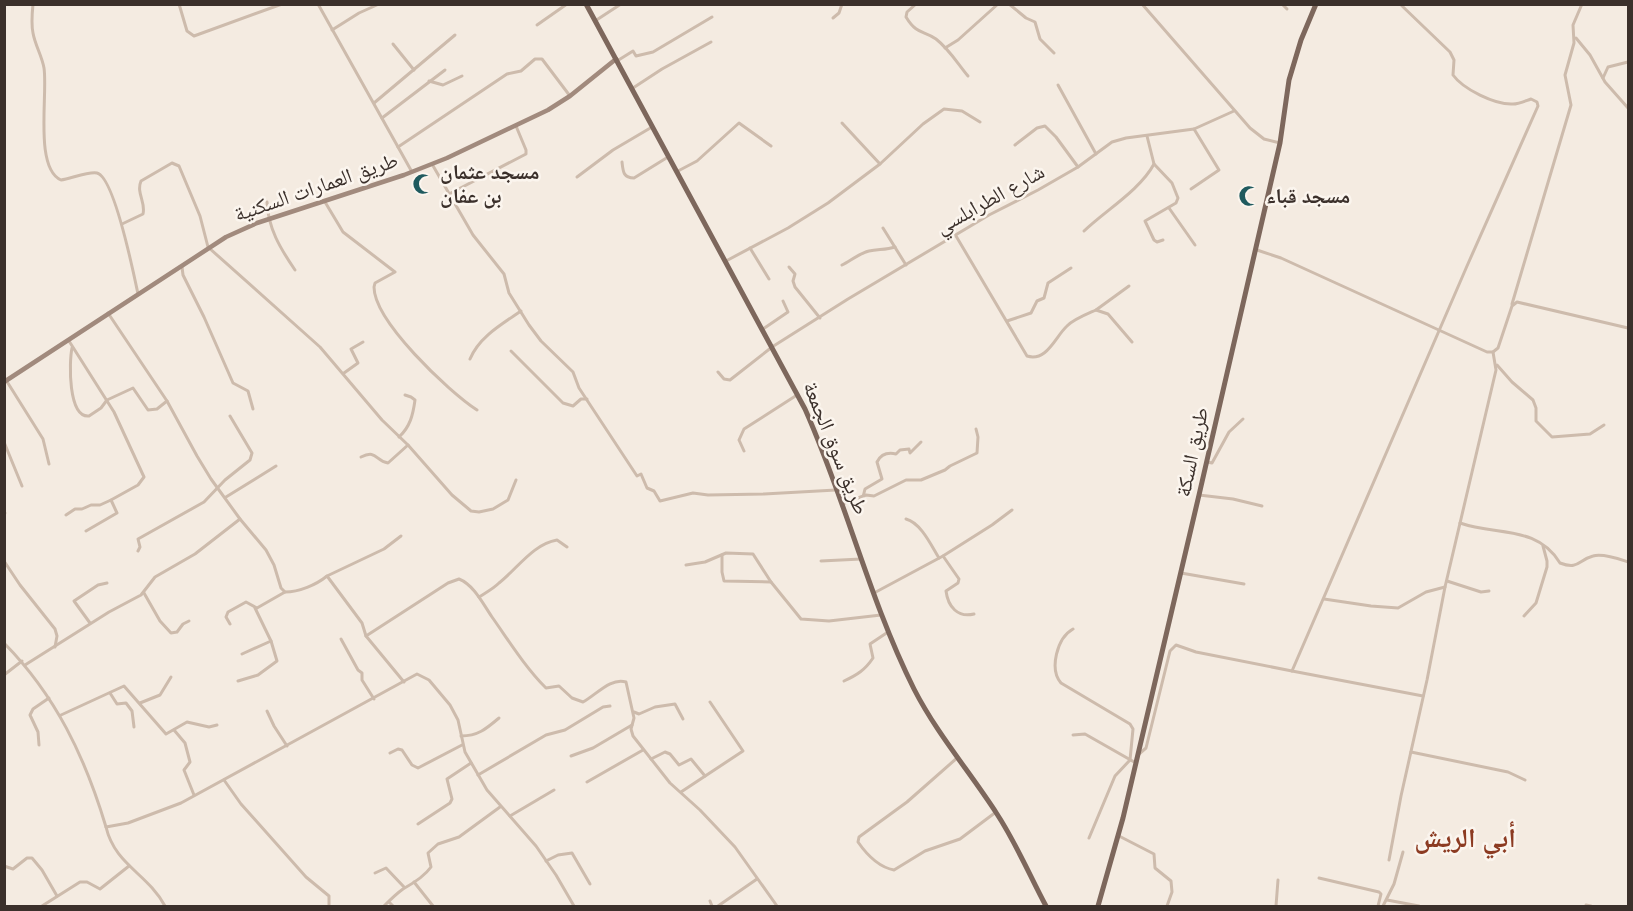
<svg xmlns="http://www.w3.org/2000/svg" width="1633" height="911" viewBox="0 0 1633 911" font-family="Raleway,'Noto Naskh Arabic',sans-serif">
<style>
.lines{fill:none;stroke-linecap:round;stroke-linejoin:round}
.street{stroke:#cdbbac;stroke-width:3}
.secondary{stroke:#a18a7d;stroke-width:4.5}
.primary{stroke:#7d675c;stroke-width:5}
.labels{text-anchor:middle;stroke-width:5;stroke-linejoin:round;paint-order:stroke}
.poi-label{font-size:21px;font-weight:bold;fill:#3b302b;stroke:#fbf5ee;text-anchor:start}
.street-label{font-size:21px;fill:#3b302b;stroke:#fbf5ee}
.district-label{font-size:27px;font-weight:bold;fill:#8c3b22;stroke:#fbf5ee}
</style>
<rect width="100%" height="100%" fill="#f4ebe1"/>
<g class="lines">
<g class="street">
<path d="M33 4C32 14 31 24 33 33 35 45 42 56 44 68 48 94 34 168 61 180 70 179 89 171 97 173 114 177 134 275 138 294"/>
<polyline points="179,4 187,31 194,36 282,4"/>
<polyline points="318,4 412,172"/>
<path d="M916 4 907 12 906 17C917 35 923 30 936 39 949 49 958 64 968 76"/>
<polyline points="1009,4 1026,18 1035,22 1040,39 1054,53"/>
<polyline points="1142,4 1250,128 1264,139 1280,143"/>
<polyline points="1282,4 1287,9"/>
<path d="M1400 4 1450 52 1454 60 1453 75C1463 89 1495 105 1513 104 1519 104 1525 101 1531 99L1537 102 1538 106 1467 266 1292 671 1423 696"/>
<polyline points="833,18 839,13 842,4"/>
<polyline points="595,21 621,4"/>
<polyline points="537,25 567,4"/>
<polyline points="332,30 359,13 379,4"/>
<polyline points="1576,38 1590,55 1605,82 1628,108"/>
<polyline points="393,44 414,70"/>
<polyline points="945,48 958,40 998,4"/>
<polyline points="617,61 633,51 636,56 653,52 712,17"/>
<polyline points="1603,78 1608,67 1628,62"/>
<polyline points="429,81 443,85 462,76"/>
<polyline points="1058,85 1096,154"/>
<polyline points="633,88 662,69 711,42"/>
<polyline points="374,103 455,35"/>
<polyline points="382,118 445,70"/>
<polyline points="842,123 880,164"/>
<polyline points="1147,136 1154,164 1172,183 1178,198 1176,203 1145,221 1154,240 1157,242 1163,240"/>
<polyline points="1015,145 1037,128 1045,126 1056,137 1078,167"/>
<polyline points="398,147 507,74 521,71 535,59 542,59 570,96"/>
<path d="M622 162C623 171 623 178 634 178L668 157"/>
<polyline points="432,164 473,235 504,274 509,293 529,325 541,341 573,372 579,388 637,476 641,474 647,488 654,491 660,501 693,493 708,495 764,494 836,490"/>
<polyline points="678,171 697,161 739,123 771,146"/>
<polyline points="577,177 613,150 652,127"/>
<polyline points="1191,189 1219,170 1194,129"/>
<polyline points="449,194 526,154 526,150 516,126"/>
<path d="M267 202C268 228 280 248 295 270"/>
<path d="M325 202 343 232 395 272 375 283 374 287C374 321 448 391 477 410"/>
<polyline points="1169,208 1195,245"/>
<path d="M122 224 143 214C146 202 136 193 141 181L172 163 179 166 200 216 208 247 320 347 382 420 408 445 452 495 471 511 479 512 493 509 508 500 516 480"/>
<polyline points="883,228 906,265"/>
<path d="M1084 231C1106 210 1140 190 1154 164"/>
<path d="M956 236 1027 356C1047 362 1055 337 1067 326 1074 319 1087 314 1096 310L1108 314 1132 342"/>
<polyline points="750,248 769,279"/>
<polyline points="1257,250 1281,258 1487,352 1493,352 1498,348 1512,306 1517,302 1628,328"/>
<polyline points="726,261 788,228 828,203 880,164 923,124 944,109 962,111 980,122"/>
<path d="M842 265C850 261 860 253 869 251 878 249 886 250 895 247"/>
<polyline points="182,267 183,275 204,317 233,383 248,391 253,409"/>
<polyline points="789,267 795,274 793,281 795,287 820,318"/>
<polyline points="1512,304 1571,105 1565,75 1574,43 1573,25 1582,4"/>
<polyline points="1096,310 1129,286"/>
<path d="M108 313 167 401 197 456 211 479 240 519 266 550 274 565 281 588 285 592C299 592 316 585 327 576L362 623 366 636 404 682"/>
<polyline points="1007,321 1031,313 1037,301 1044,298 1048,283 1071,268"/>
<polyline points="763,329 788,312 783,301"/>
<path d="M72 348C69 362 68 418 89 416L101 408 107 400 133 388 148 410 157 409 167 401"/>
<polyline points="511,351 563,403 573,406 581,399 587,399"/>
<path d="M470 359C479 337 502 324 521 311"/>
<polyline points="1497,365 1512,382 1533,400 1536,408 1536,421 1552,437 1590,434 1604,425"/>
<polyline points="718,372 724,379 730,380 772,347 848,299 989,215 1038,190 1078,167 1112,142 1126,138 1194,129 1234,111"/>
<polyline points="344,373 358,363 351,349 363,342"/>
<polyline points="6,380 43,439 49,464"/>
<path d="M399 437C410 427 413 415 415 400L411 397 405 395"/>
<polyline points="4,442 22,486"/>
<polyline points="744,451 739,440 744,429 797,395"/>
<path d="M361 457C377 449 375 461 388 463L408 445"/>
<polyline points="1207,462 1212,463 1229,432 1243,419"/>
<polyline points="1199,495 1233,499 1262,506"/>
<polyline points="226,497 276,466"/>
<path d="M863 497 865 489 882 479 877 462C881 454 887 452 896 454L900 450 909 449 910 453 921 442"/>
<polyline points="842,504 866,495 874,496 906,480 921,480 945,470 950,466 977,453 978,437 976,429"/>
<polyline points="4,513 5,513"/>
<polyline points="66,515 75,509 82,509 91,505 100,505 111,500 138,485 144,477 114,412 69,341"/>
<path d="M906 519C921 523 931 545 939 558"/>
<path d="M1460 523C1497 536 1537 525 1560 563 1579 570 1578 560 1593 556 1603 553 1619 559 1628 562"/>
<polyline points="86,531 117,513 111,500"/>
<polyline points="138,551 140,547 138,539 204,502 225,480 250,460 252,453 230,416"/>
<polyline points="722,555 722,572 724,581 771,582"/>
<path d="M943 556 959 579 958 583 946 591C948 607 958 618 974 614"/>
<polyline points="4,561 20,585 55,629 57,636 55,647"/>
<polyline points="821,561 861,559"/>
<polyline points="686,565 705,562 726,553 753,554 771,582 801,619 829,621 881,615"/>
<polyline points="1181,573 1244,584"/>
<polyline points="327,576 384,549 401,536"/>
<polyline points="1447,581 1481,592 1489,591"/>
<polyline points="144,593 160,621 171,633 177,632 183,624 189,621"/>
<polyline points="874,593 943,556 992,525 1012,510"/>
<path d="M479 597C485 593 493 589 499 583 517 569 533 544 557 540L567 547"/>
<polyline points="1324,599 1371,606 1398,608 1426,592 1445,587"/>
<polyline points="1524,616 1536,603 1547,567 1547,561 1543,546"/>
<polyline points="90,623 74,601 98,585 107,583"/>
<polyline points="230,624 226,617 228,612 246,602 257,608 285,592"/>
<path d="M1073 629C1057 638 1049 669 1061 683L1130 724 1133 729 1130 760 1115 776 1089 838"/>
<path d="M366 636 448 583 459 579C474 585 483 604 492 617 509 641 525 667 546 688L559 686 572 698 583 702C596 695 611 677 626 682L634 718 631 729 633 736 670 783 700 810 735 847 777 906"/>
<polyline points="341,639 358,670 362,673 362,680 374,699"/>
<path d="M4 643C56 696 85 757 106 827"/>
<polyline points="242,654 271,641"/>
<polyline points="25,665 109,612 141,595 155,577 195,554 240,519"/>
<polyline points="4,675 22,661"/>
<polyline points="238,681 258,675 277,661 271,641 255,608"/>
<path d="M844 681C857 675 865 670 873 658L870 644 888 632"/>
<polyline points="110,693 117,704 126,703 132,711 134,727"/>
<polyline points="140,703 160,695 171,677"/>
<polyline points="267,711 274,726 287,746"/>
<polyline points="634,712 639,714 655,707 675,704 683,719"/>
<polyline points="61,715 124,686 166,734 187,722 209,727 217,725"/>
<polyline points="174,730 185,743 190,762 184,770 194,795"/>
<polyline points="1073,735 1085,734 1136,763"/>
<path d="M461 736C478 736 486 729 499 718"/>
<polyline points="39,745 38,732 30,715 33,709 49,698"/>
<polyline points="1411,752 1508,772 1525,780"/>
<polyline points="390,753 398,749 402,750 412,765 418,768 462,745"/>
<polyline points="1139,754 1146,748 1170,651 1176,645 1196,652 1292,671"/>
<polyline points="571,756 593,748 632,725"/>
<path d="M957 758 907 802 859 837 858 842C867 855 878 867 894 870L925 851 960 839 996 812"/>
<polyline points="651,759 665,752 670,754 679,765 691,759 705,776"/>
<polyline points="478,775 546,735 565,730 603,707 610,706"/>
<polyline points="224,780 241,804 306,877 329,896 329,906"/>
<polyline points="587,782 643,750"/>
<polyline points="681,792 743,751 710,702"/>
<polyline points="510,816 554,790"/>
<polyline points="418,824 450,803 452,799 447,779 471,763"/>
<polyline points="1119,836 1154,854 1155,868 1171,881 1172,892 1167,906"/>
<polyline points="1389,860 1401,796 1427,680 1445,587 1496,370 1493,352"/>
<polyline points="546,861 558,855 572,853 590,884"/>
<polyline points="4,866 13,869 27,858 32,858 42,870 57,896"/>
<polyline points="375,873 386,868 404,887"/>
<polyline points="1319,878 1379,892 1381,894 1378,906"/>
<polyline points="414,882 433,906"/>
<polyline points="1387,900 1419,906"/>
<polyline points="710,901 712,906"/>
<polyline points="389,902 393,906"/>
<polyline points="1586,905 1591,906"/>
<polyline points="42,906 80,882 87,882 100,889 129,866"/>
<path d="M165 906C147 873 115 865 106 827L128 823 181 803 417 674 429 680 450 705 458 720 465 752 487 790 536 846 556 875 574 906"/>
<path d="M384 906C390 900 396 894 403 889 412 884 424 877 431 867L428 853 438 844 459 837 500 807"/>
<polyline points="718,906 757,879"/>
<polyline points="1276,906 1278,880"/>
<polyline points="1383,906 1394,884 1403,852"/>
</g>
<polyline class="secondary" points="4,382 226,237 257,223 404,175 447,158 548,110 570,96 616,59"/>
<g class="primary">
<path d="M586 4 805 409C846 501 869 599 914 689 937 734 970 772 997 814 1016 843 1030 876 1046 906"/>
<polyline points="1098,906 1123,818 1199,495 1280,143 1289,80 1301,40 1316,4"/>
</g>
</g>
<defs>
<g id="mosque-bare" transform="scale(1.62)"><path d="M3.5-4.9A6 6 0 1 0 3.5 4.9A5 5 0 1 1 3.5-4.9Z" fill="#1f5a5e" stroke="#fbf5ee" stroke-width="2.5" paint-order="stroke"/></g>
</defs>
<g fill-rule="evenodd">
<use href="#mosque-bare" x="423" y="184"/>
<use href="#mosque-bare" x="1249" y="196"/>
</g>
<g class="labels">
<g class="poi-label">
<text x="440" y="179">مسجد عثمان<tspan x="440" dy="24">بن عفان</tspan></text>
<text x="1266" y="203">مسجد قباء</text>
</g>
<g class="street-label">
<text transform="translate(316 187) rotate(-19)" y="7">طريق العمارات السكنية</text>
<text transform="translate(990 199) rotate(-29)" y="7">شارع الطرابلسي</text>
<text transform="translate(836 448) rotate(68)" y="7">طريق سوق الجمعة</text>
<text transform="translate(1192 452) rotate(-78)" y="7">طريق السكة</text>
</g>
<g class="district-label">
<text x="1465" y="847">أبي الريش</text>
</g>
</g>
<rect width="1633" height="911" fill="none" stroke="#3b302b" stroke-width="12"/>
</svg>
